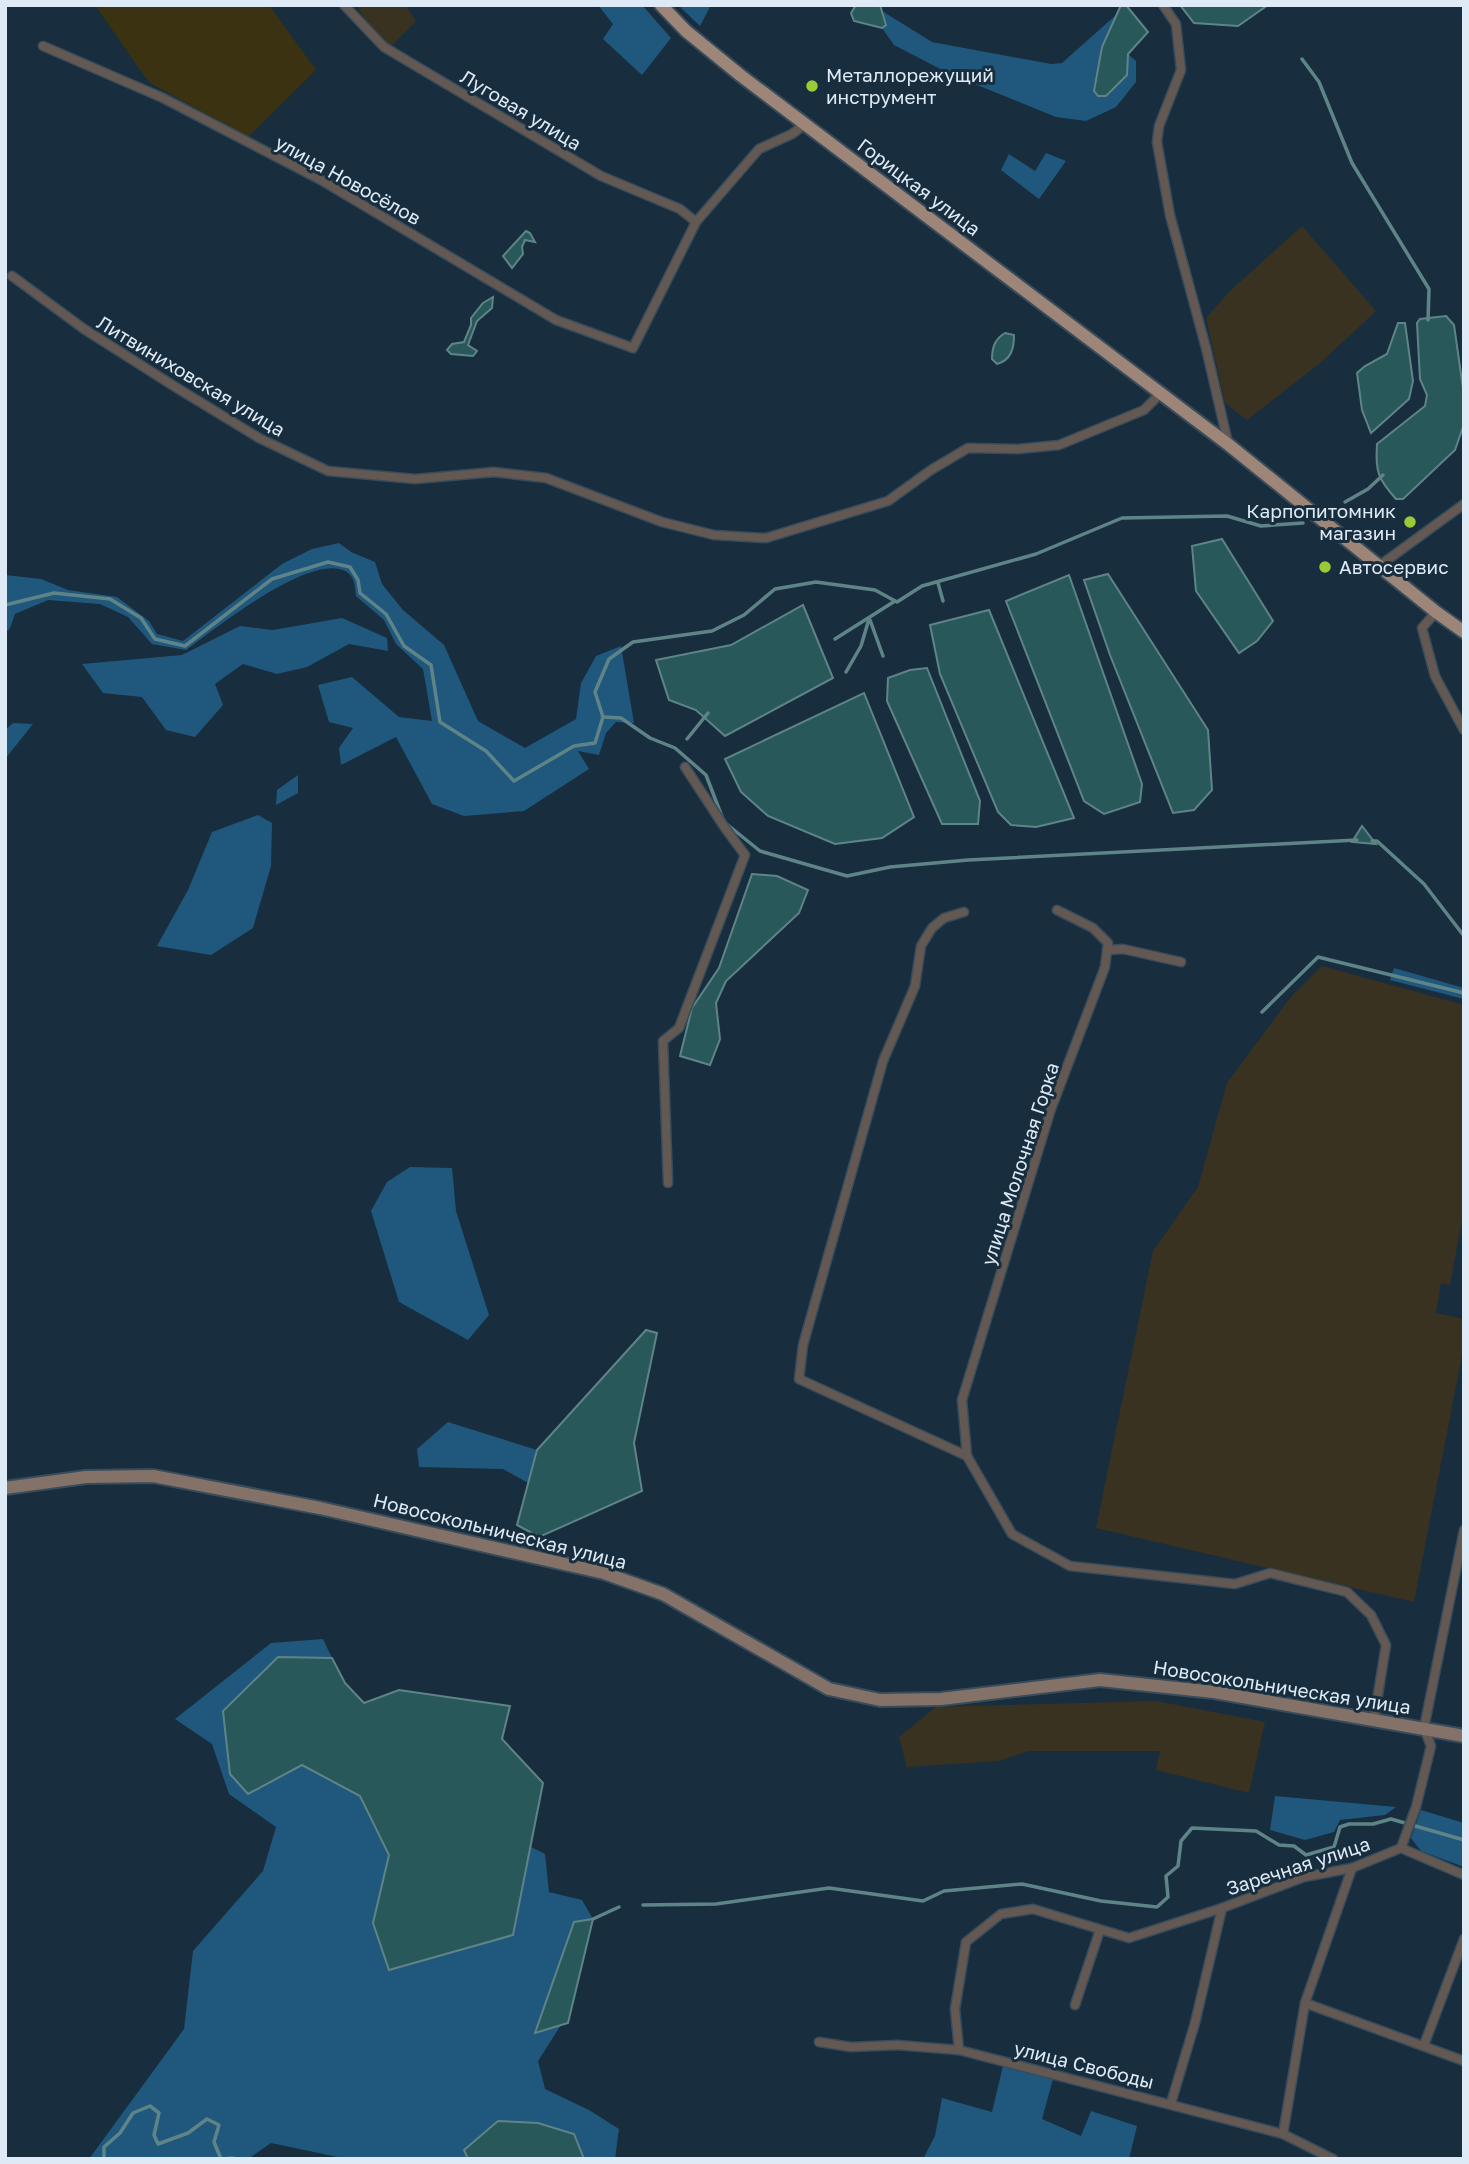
<svg xmlns="http://www.w3.org/2000/svg" width="1469" height="2164" viewBox="0 0 1469 2164" font-family="'Golos Text',sans-serif">
<style>
.industrial{fill:#3a3221}
.green{fill:#1f577d}
.sand{fill:#3b3212}
.water{fill:#285859;stroke:#5f8488;stroke-width:2}
.lines{fill:none;stroke-linecap:round;stroke-linejoin:round}
.stream{stroke:#5f8488;stroke-width:3.5}
.minor-casing{stroke:#384c5b;stroke-width:11}
.secondary-casing{stroke:#384c5b;stroke-width:16}
.primary-casing{stroke:#384c5b;stroke-width:16}
.minor{stroke:#645952;stroke-width:8}
.secondary{stroke:#847268;stroke-width:12}
.primary{stroke:#9d8578;stroke-width:12}
.poi-dot{fill:#99cb36;stroke:#182e3e;stroke-width:2.5}
.labels{text-anchor:middle;stroke-width:6;stroke-linejoin:round;paint-order:stroke}
.poi-label{font-size:19px;fill:#deebf6;stroke:#182e3e;text-anchor:start}
.street-label{font-size:19px;fill:#deebf6;stroke:#182e3e}
</style>
<rect width="100%" height="100%" fill="#182e3e"/>
<g class="industrial">
<polygon points="356,5 405,5 416,21 391,46 370,27"/>
<polygon points="1302,226 1376,311 1319,364 1247,420 1225,403 1206,318 1230,291"/>
<polygon points="1322,966 1464,1005 1464,1209 1450,1285 1441,1283 1436,1313 1464,1319 1464,1345 1414,1602 1096,1528 1153,1251 1198,1187 1227,1083 1290,998"/>
<polygon points="1156,1701 1265,1722 1249,1793 1156,1770 1160,1751 1028,1751 999,1761 907,1767 899,1737 936,1707"/>
</g>
<g class="green">
<polygon points="598,5 642,5 671,38 642,75 603,39 613,24"/>
<polygon points="678,5 711,5 700,26"/>
<polygon points="882,11 932,42 1051,64 1062,63 1116,15 1102,47 1128,54 1136,61 1136,82 1116,107 1086,121 1056,117 950,74 894,45 882,28 886,25"/>
<polygon points="1046,153 1066,161 1039,199 1001,170 1009,154 1035,171"/>
<path d="M339 543 351 552 375 562 382 584 403 610 444 645 478 721 525 748 576 719 581 683 596 656 621 646 634 723 616 722 606 733 599 755 578 751 589 769 524 811 464 816 432 804 396 737 341 765 339 748 353 728 329 722 318 685 352 677 399 717 432 721 423 669 396 644 384 620 356 596C355 588 355 577 347 572 313 550 215 629 186 650L152 644 128 617 100 604 48 600 15 614 10 628 5 633V575L41 579 68 590 117 597 149 621 157 634 183 641 282 564 312 549Z"/>
<polygon points="342,618 387,638 388,651 349,644 307,667 277,674 243,664 215,684 223,705 195,737 166,730 142,697 103,693 82,664 182,655 240,626 273,630"/>
<polygon points="13,723 33,724 5,759 5,730"/>
<polygon points="298,775 298,793 276,805 277,790"/>
<polygon points="258,815 272,823 271,866 253,928 211,955 157,946 188,890 212,832"/>
<polygon points="1394,968 1464,988 1464,999 1390,980"/>
<polygon points="410,1167 452,1168 456,1211 489,1315 468,1340 399,1302 371,1211 387,1182"/>
<polygon points="448,1422 537,1450 528,1483 503,1469 419,1467 417,1449"/>
<polygon points="323,1639 332,1658 278,1657 248,1794 302,1765 360,1796 389,1855 373,1923 513,1935 531,1847 545,1854 549,1892 582,1900 593,1919 574,1923 536,2032 561,2025 538,2061 545,2089 589,2110 619,2129 615,2159 584,2159 574,2134 538,2123 464,2149 468,2159 347,2159 271,2143 248,2159 89,2159 184,2029 193,1951 263,1871 276,1827 229,1794 212,1744 175,1719 271,1643"/>
<polygon points="1275,1796 1396,1807 1385,1815 1340,1820 1334,1832 1305,1840 1270,1830"/>
<polygon points="1421,1810 1464,1823 1464,1867 1421,1851 1411,1838"/>
<polygon points="1003,2066 1053,2079 1042,2119 1081,2136 1091,2111 1137,2126 1129,2159 923,2159 935,2136 942,2098 992,2112"/>
</g>
<polygon class="sand" points="95,5 269,5 316,70 248,137 152,84 145,77"/>
<g class="water">
<polygon points="856,5 880,5 886,25 882,28 854,21 851,13"/>
<polygon points="1121,5 1126,5 1148,32 1128,54 1127,75 1106,96 1098,96 1094,91 1102,47"/>
<polygon points="1180,5 1268,5 1238,26 1194,23"/>
<polygon points="526,231 530,233 535,242 525,240 522,247 523,254 512,268 503,256"/>
<polygon points="493,297 492,308 477,321 468,345 477,351 473,356 451,354 447,350 452,344 464,342 471,325 471,318 483,303"/>
<path d="M1446 316 1454 325 1464 395V424L1455 450 1403 499H1396C1378 479 1375 471 1377 444L1425 406 1427 395 1420 379 1417 323 1420 319Z"/>
<polygon points="1398,323 1405,323 1413,381 1409,399 1371,433 1362,410 1357,373 1365,366 1387,354"/>
<path d="M1005 333 1014 335C1014 349 1011 360 997 364L992 359C992 347 995 339 1005 333Z"/>
<polygon points="1222,539 1273,621 1257,641 1239,653 1196,591 1192,546"/>
<polygon points="1108,574 1208,730 1212,790 1194,810 1173,813 1110,655 1084,580"/>
<polygon points="1069,575 1142,784 1140,802 1104,814 1084,801 1006,601"/>
<polygon points="803,605 833,678 725,736 696,710 669,700 656,660 731,645"/>
<polygon points="989,610 1074,818 1036,827 1011,825 998,812 940,674 930,625"/>
<polygon points="927,668 980,801 978,824 942,824 887,701 888,678 910,670"/>
<polygon points="864,693 914,817 882,838 835,844 768,816 741,792 725,759"/>
<polygon points="1362,826 1376,844 1352,842"/>
<polygon points="752,874 777,876 808,890 799,913 726,981 716,1003 720,1039 710,1065 680,1056 692,1008 719,968"/>
<polygon points="646,1330 657,1333 634,1443 642,1491 539,1537 517,1525 537,1450"/>
<polygon points="278,1657 332,1658 345,1683 364,1703 399,1690 510,1706 502,1739 543,1783 513,1935 389,1970 373,1923 389,1855 360,1796 302,1765 248,1794 230,1774 223,1711"/>
<polygon points="593,1919 568,2023 535,2033 574,1922"/>
<polygon points="498,2121 538,2123 574,2134 584,2159 468,2159 464,2150"/>
</g>
<g class="lines">
<g class="stream">
<polyline points="1302,59 1319,82 1352,163 1429,289 1428,320"/>
<polyline points="1345,502 1368,489 1383,475"/>
<polyline points="938,583 943,601"/>
<polyline points="5,605 54,593 110,599 141,618 155,639 185,646 272,579 328,562 350,567 358,580 360,593 386,614 404,646 431,665 440,722 486,751 514,781 574,746 595,743 603,717 595,692 609,659 633,642 712,631 744,615 775,589 816,582 875,590 897,602 922,586 1036,554 1122,518 1227,516 1261,526 1303,523"/>
<polyline points="870,620 883,656"/>
<polyline points="835,639 895,601"/>
<polyline points="846,672 861,646 869,619"/>
<polyline points="603,717 621,718 650,738 675,748 706,775 724,822 760,851 847,876 890,867 968,860 1357,840"/>
<polyline points="687,739 708,713"/>
<polyline points="1372,841 1377,841 1424,884 1464,936"/>
<polyline points="1262,1012 1318,957 1464,993"/>
<polyline points="643,1905 716,1904 829,1888 923,1901 944,1891 1022,1884 1101,1901 1157,1907 1168,1897 1166,1876 1178,1866 1181,1841 1192,1828 1256,1831 1279,1845 1294,1846 1306,1855 1334,1847 1340,1827 1349,1824 1373,1824 1391,1819 1464,1840"/>
<polyline points="593,1919 619,1907"/>
<polyline points="104,2159 104,2147 120,2133 133,2113 150,2106 159,2113 154,2135 158,2144 188,2133 207,2119 219,2125 214,2142 221,2159 233,2158"/>
</g>
<g class="minor-casing">
<g id="minor">
<polyline points="344,5 384,47 601,176 680,209 696,222"/>
<polyline points="1163,5 1176,24 1181,70 1159,126 1157,142 1170,215 1206,348 1228,443"/>
<polyline points="43,46 163,98 321,180 556,320 633,348 696,222 759,149 792,134 804,125"/>
<polyline points="12,276 84,329 177,388 259,438 328,471 415,479 494,472 546,478 662,522 714,535 766,538 888,501 931,470 968,448 1018,449 1059,445 1144,410 1159,395"/>
<polyline points="1379,566 1464,504"/>
<polyline points="1436,612 1422,628 1435,676 1464,730"/>
<polyline points="964,912 944,918 932,928 921,946 915,986 883,1061 803,1345 799,1379 967,1456 1012,1534 1070,1566 1235,1584 1270,1573 1347,1592 1371,1615 1386,1645 1374,1719"/>
<polyline points="1107,950 1123,949 1181,962"/>
<polyline points="668,1183 663,1041 679,1028 745,855 725,828 685,767"/>
<polyline points="967,1456 962,1400 1051,1109 1105,967 1108,943 1093,928 1057,910"/>
<polyline points="1401,1848 1416,1807 1431,1746 1424,1728 1464,1530"/>
<polyline points="1305,2003 1464,2061"/>
<polyline points="1075,2005 1100,1930"/>
<polyline points="819,2042 851,2047 897,2045 959,2050 1283,2134 1333,2159"/>
<polyline points="1424,2045 1464,1939"/>
<polyline points="959,2050 955,2009 966,1942 1001,1914 1033,1909 1129,1938 1222,1908 1304,1877 1352,1868 1401,1848 1464,1875"/>
<polyline points="1171,2103 1195,2023 1222,1908"/>
<polyline points="1283,2134 1305,2003 1352,1868"/>
</g>
</g>
<g class="secondary-casing">
<polyline id="secondary" points="5,1488 86,1477 153,1476 320,1508 604,1573 663,1594 829,1689 880,1700 941,1699 1100,1680 1214,1692 1464,1736"/>
</g>
<g class="primary-casing">
<polyline id="primary" points="661,5 686,31 740,75 1229,445 1436,612 1464,632"/>
</g>
<use href="#minor" class="minor"/>
<use href="#secondary" class="secondary"/>
<use href="#primary" class="primary"/>
</g>
<g class="poi-dot">
<circle cx="812" cy="86" r="7"/>
<circle cx="1410" cy="522" r="7"/>
<circle cx="1325" cy="567" r="7"/>
</g>
<g class="labels">
<g class="poi-label">
<text x="826" y="82">Металлорежущий<tspan x="826" dy="22">инструмент</tspan></text>
<text x="1396" y="518" text-anchor="end">Карпопитомник<tspan x="1396" dy="22">магазин</tspan></text>
<text x="1339" y="574">Автосервис</text>
</g>
<g class="street-label">
<text transform="translate(521 110) rotate(31)" y="7">Луговая улица</text>
<text transform="translate(348 180) rotate(29)" y="7">улица Новосёлов</text>
<text transform="translate(919 187) rotate(37)" y="7">Горицкая улица</text>
<text transform="translate(191 376) rotate(31)" y="7">Литвиниховская улица</text>
<text transform="translate(1020 1164) rotate(-72)" y="7">улица Молочная Горка</text>
<text transform="translate(500 1531) rotate(14)" y="7">Новосокольническая улица</text>
<text transform="translate(1282 1687) rotate(9)" y="7">Новосокольническая улица</text>
<text transform="translate(1298 1866) rotate(-18)" y="7">Заречная улица</text>
<text transform="translate(1084 2065) rotate(14)" y="7">улица Свободы</text>
</g>
</g>
<rect width="1469" height="2164" fill="none" stroke="#deebf6" stroke-width="14"/>
</svg>
